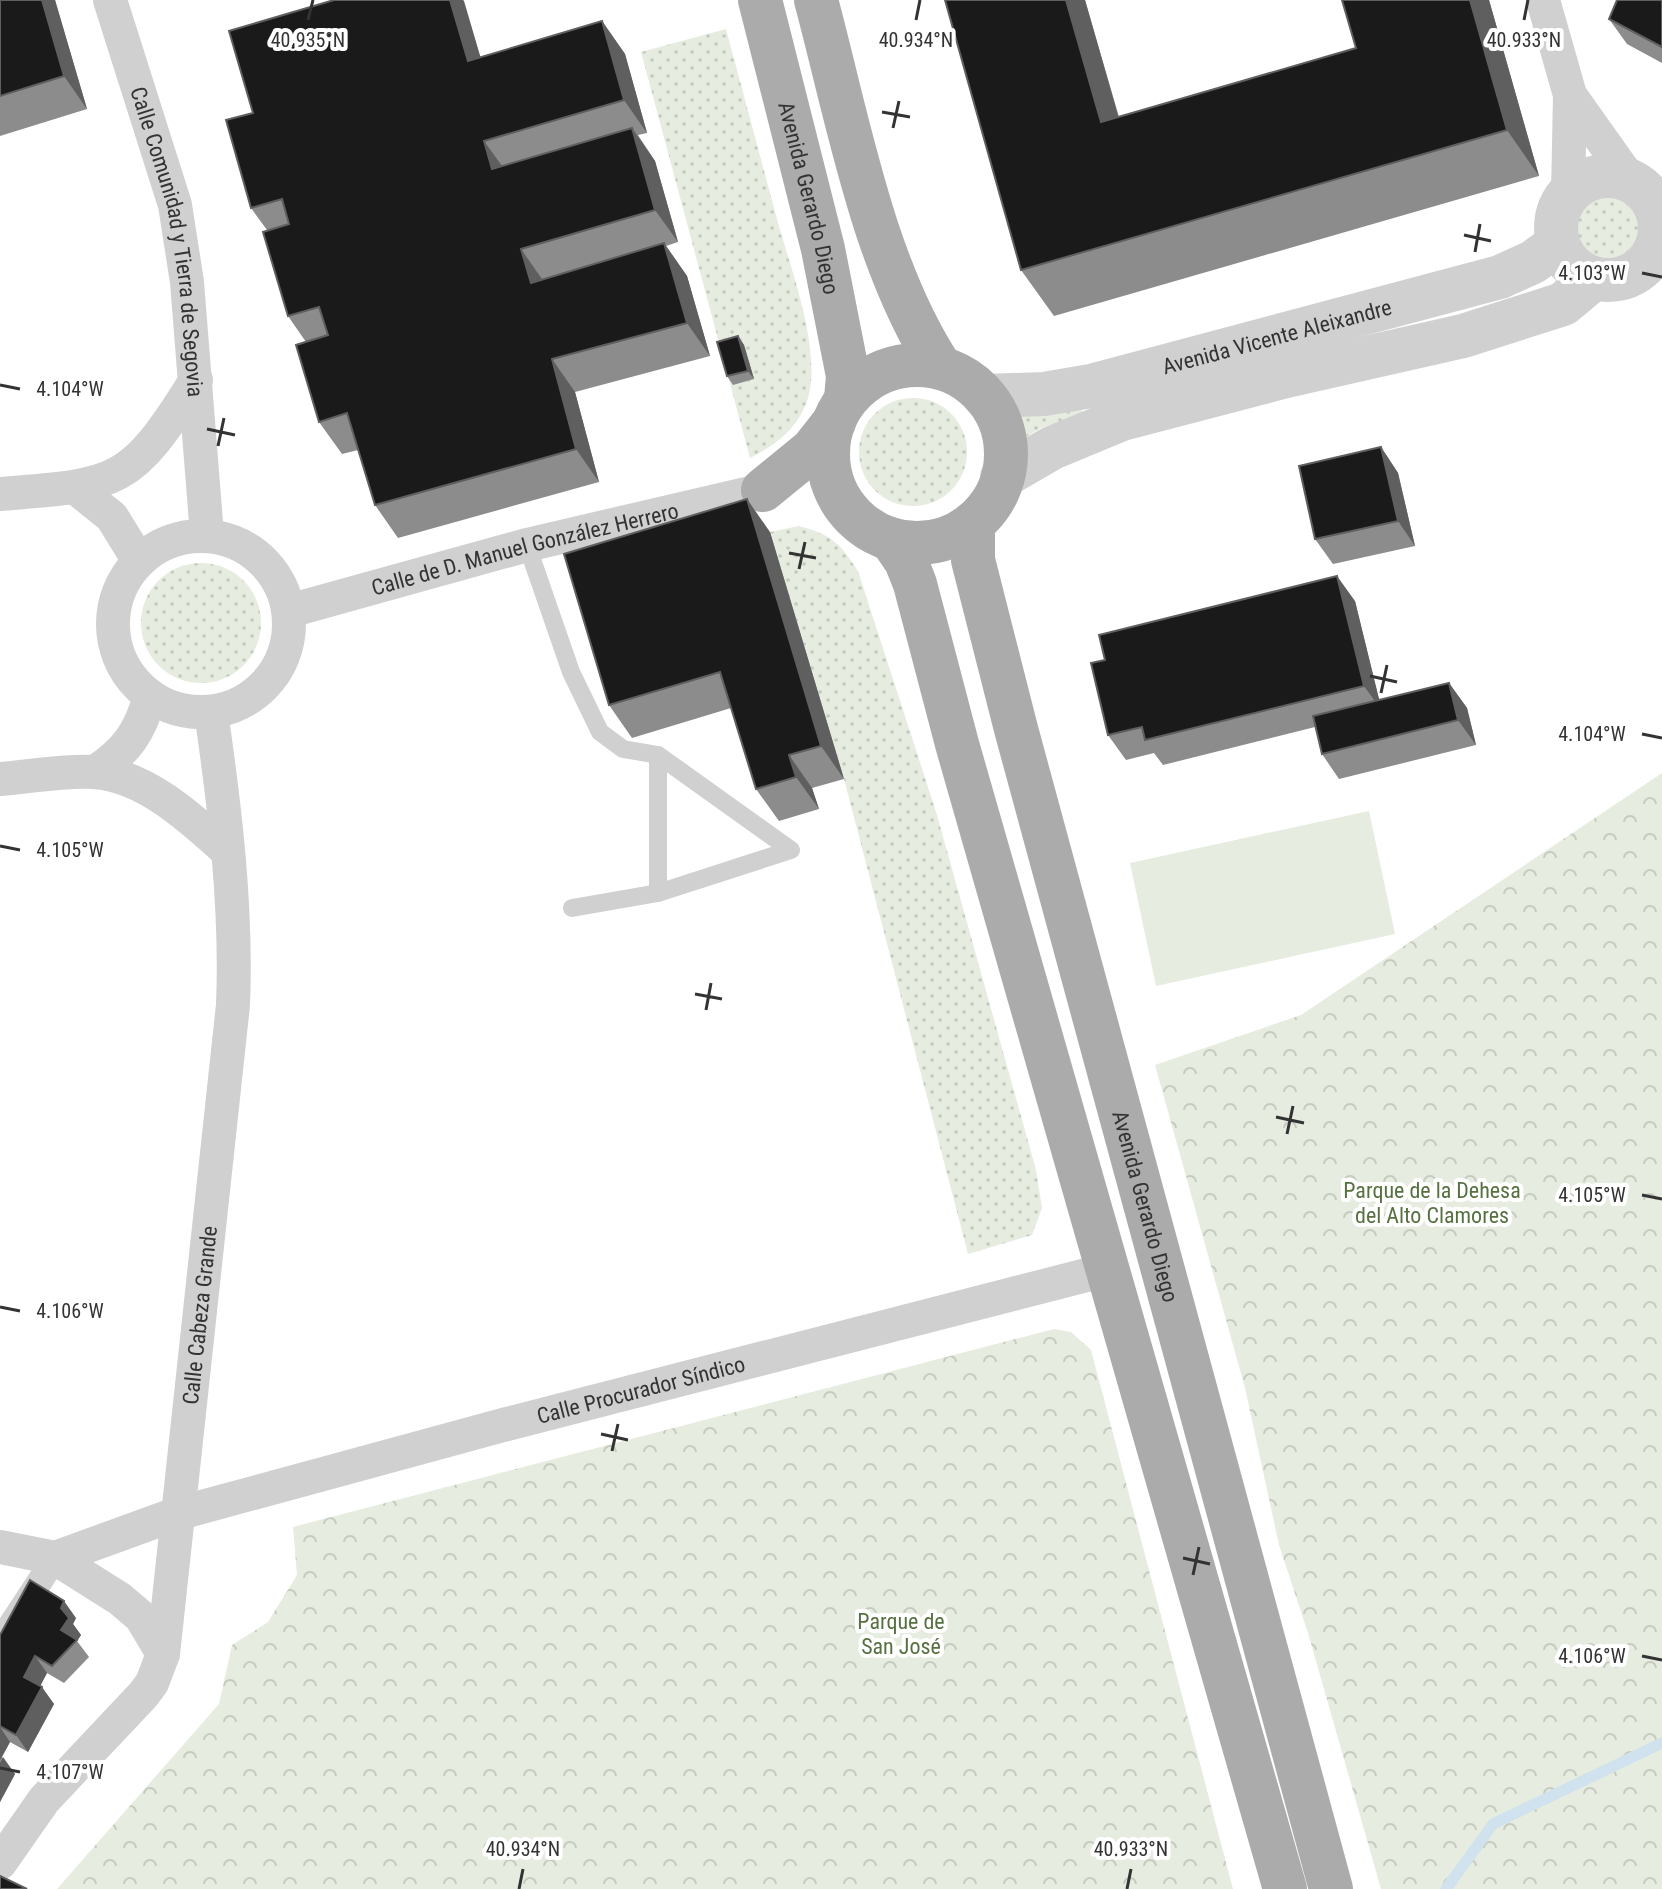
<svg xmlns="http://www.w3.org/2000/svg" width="1662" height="1889" viewBox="0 0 1662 1889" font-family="'Roboto Condensed',sans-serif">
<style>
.grass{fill:#e6ecdf}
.park{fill:url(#park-crowns)}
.garden{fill:url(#garden-dots)}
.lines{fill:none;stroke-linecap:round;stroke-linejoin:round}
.stream{stroke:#cfe2ee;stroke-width:11}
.service{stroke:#d0d0d0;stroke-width:18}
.pedestrian{stroke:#d0d0d0;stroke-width:26}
.minor{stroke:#d0d0d0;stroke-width:34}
.tertiary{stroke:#d0d0d0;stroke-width:44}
.primary{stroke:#ababab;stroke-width:44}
.wall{fill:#8c8c8c}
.shaded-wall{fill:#5f5f5f}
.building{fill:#1a1a1a;stroke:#5f5f5f;stroke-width:2}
.ticks{fill:none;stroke:#333;stroke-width:3}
.labels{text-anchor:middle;stroke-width:8;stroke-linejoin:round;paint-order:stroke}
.street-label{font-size:22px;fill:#333;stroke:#fff}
.park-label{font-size:22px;fill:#56703f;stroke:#fff}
.ticks-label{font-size:20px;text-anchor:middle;fill:#333;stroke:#fff;stroke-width:8;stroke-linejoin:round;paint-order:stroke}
</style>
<defs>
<pattern id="park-crowns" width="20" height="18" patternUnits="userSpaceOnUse" patternTransform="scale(2)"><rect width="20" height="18" fill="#e6ecdf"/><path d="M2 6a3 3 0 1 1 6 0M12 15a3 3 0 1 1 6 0" fill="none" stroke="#c6cbc0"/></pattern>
<pattern id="garden-dots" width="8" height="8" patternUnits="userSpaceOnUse" patternTransform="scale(2)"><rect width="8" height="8" fill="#e6ecdf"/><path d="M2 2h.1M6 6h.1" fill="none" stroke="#c6cbc0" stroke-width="1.8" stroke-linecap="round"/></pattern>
</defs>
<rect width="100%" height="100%" fill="#fff"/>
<polygon class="grass" points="1369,811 1395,934 1156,986 1130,863"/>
<g class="park">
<polygon points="1662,773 1662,1889 1381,1889 1308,1633 1279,1545 1245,1388 1155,1065 1301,1015"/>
<polygon points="1054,1329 1071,1332 1091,1350 1233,1889 57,1889 219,1704 232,1645 268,1622 297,1575 293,1527"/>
</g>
<g class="garden">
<path d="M726 29C743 92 760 156 777 219 790 267 822 350 808 398 798 429 777 444 750 458L641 52Z"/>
<circle cx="1607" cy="229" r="32"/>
<circle cx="913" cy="452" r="54"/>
<polygon points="1080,404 1083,415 1041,428 1013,445 1005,411"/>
<path d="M799 526C832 535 840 543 858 571L937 815 1036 1170 1042 1208 1032 1235 968 1254 844 779 770 532Z"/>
<circle cx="201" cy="623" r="60"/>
</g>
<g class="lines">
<polyline class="stream" points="1446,1889 1493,1824 1662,1743"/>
<g class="service">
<polyline points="527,545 571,672 600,732 623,749 658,755 791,850 658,893 572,908"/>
<polyline points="658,893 658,755"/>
</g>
<polyline class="pedestrian" points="0,1642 55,1558"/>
<g class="minor">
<path id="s1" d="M110 0 175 205 187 282 207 535"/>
<polyline points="1543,0 1570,95 1568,194"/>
<polyline points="1570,95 1631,181"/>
<polyline points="76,488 112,517 139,561"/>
<path d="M0 494C120 485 131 484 196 380"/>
<circle cx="201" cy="624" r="88"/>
<path id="s2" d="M289 611 527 545 763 490"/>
<path d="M95 772C127 751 140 732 150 696"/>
<path d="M0 779C30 777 63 770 94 772 144 775 191 818 226 850"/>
<polyline points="0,1547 55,1558 120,1599 141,1617 163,1654"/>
<path id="s3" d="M55 1558 176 1514 507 1424 1106 1270"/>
<path id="s4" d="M0 1863 44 1800 143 1695 152 1683 163 1654 233 1005C237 908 225 808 211 712"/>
</g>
<g class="tertiary">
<circle cx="1608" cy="228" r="52"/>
<path id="s5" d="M984 396 1044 394 1091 386 1500 277 1533 262 1558 244"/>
<polyline points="1002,477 1052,448 1122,419 1286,376 1463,336 1563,304 1593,279"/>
</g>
<g class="primary">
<path id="s6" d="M760 0 823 249 848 376 846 399"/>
<path d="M816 0C848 119 873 265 941 368"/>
<circle cx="917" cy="454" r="89"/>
<polyline points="763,490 812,450 834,422"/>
<path id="s7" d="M973 523V560L1016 729 1331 1889"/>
<polyline points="891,539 906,561 915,584 957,744 1285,1889"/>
</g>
</g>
<g class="wall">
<polygon points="0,0 55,0 87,109 0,136"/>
<polygon points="334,0 463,0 480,57 602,21 625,54 647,133 638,135 655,161 678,242 666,246 687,276 710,356 575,392 599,482 398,538 375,505 358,450 342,454 319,422 306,342 288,316 267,230 251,208"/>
<polygon points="945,0 1085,0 1119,117 1356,48 1489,0 1539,176 1054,316 1021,270"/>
<polygon points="1662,0 1662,63 1627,44 1609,19"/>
<polygon points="738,336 744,345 754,379 733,385 727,376"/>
<polygon points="1381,447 1398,473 1415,546 1333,564 1315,539"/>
<polygon points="770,532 844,779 812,788 819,809 779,821 756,789 731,708 632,738 609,705"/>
<polygon points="1355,601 1379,700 1449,683 1467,708 1476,745 1339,779 1322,754 1315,727 1163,765 1154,753 1126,760 1108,735"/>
<polygon points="76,1618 73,1624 81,1635 77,1641 89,1657 64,1683 47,1673 40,1686 54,1704 28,1752 10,1742 2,1757 15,1774 0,1802 0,1635"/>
</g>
<g class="shaded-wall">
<polygon points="42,0 55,0 87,109 64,76"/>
<polygon points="450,0 463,0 464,1 491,93 468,61"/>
<polygon points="1066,0 1085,0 1133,168 1101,122"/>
<polygon points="1470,0 1489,0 1539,176 1507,130"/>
<polygon points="602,21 625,54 647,133 624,100"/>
<polygon points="632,128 655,161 678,242 655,210"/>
<polygon points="484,141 507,173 492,169"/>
<polygon points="664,243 687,276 710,356 687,323"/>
<polygon points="521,249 544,282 531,283"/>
<polygon points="738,336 744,345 754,379 748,371"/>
<polygon points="552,359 575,392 599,482 576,449"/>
<polygon points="1381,447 1398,473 1415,546 1398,521"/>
<polygon points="747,499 770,532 844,779 821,746"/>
<polygon points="1337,576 1355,601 1382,711 1364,686"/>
<polygon points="1449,683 1467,708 1476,745 1458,720"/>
<polygon points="789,755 812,788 819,809 796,777"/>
<polygon points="64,1601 76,1618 73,1624 81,1635 77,1641 61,1630 61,1608"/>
<polygon points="35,1656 47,1673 36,1694 24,1677"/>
<polygon points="42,1687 54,1704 28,1752 16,1735"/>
<polygon points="0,1727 10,1742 0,1760"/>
<polygon points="3,1757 15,1774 0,1802 0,1763"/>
</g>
<g class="building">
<polygon points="0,0 42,0 64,76 0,96"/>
<polygon points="334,0 450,0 468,61 602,21 624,100 484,141 492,169 632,128 655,210 521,249 531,283 664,243 687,323 552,359 576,449 375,505 347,413 319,422 296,345 328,335 319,307 288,316 263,232 289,224 282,199 251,208 226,120 253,113 229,31"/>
<polygon points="945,0 1066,0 1101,122 1356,48 1342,0 1470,0 1507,130 1021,270"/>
<polygon points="1617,0 1662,0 1662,47 1609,19"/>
<polygon points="738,336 748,371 727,376 717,342"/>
<polygon points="1381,447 1398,521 1315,539 1299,466"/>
<polygon points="747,499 821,746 789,755 796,777 756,789 720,672 609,705 564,554"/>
<polygon points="1337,576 1364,686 1145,740 1142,727 1108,735 1091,663 1105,660 1099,635"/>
<polygon points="1449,683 1458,720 1322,754 1313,716"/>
<polygon points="30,1580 64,1601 61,1608 69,1618 61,1630 77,1640 52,1666 35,1656 24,1677 42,1687 16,1735 0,1726 0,1635"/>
<polygon points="0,1876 27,1889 0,1889"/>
</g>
<path class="ticks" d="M308 20 313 0M916 20 920 0M1524 20 1528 0M882 112 910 117M893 128 899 101M1464 235 1491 241M1475 252 1480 224M1642 273 1662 277M0 385 20 389M207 429 235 435M218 446 224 418M789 553 816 558M799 569 805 542M1370 676 1397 682M1381 693 1387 665M1642 734 1662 738M0 846 20 850M695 994 722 999M706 1010 711 983M1276 1117 1304 1123M1287 1134 1293 1106M1642 1195 1662 1199M0 1307 20 1311M601 1434 628 1440M612 1451 618 1424M1183 1558 1210 1564M1193 1575 1199 1547M1642 1656 1662 1660M0 1768 20 1772M519 1889 523 1869M1127 1889 1131 1869"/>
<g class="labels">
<g class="street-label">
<text dy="8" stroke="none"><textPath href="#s6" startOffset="204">Avenida Gerardo Diego</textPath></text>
<text dy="8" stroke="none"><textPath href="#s1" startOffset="250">Calle Comunidad y Tierra de Segovia</textPath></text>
<text dy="8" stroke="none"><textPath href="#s5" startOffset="300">Avenida Vicente Aleixandre</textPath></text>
<text dy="8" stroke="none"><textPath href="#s2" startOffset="244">Calle de D. Manuel González Herrero</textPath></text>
<text dy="8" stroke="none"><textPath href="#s7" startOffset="706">Avenida Gerardo Diego</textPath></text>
<text dy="8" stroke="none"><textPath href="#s4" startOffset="608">Calle Cabeza Grande</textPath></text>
<text dy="8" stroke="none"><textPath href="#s3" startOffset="610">Calle Procurador Síndico</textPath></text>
</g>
<g class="park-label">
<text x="1432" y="1198">Parque de la Dehesa<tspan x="1432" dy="25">del Alto Clamores</tspan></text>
<text x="901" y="1629">Parque de<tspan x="901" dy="25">San José</tspan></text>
</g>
</g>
<g class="ticks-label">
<text x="308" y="47">40.935°N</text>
<text x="916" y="47">40.934°N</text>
<text x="1524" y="47">40.933°N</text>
<text x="1592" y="280">4.103°W</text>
<text x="70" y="396">4.104°W</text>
<text x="1592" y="741">4.104°W</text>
<text x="70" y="857">4.105°W</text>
<text x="1592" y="1202">4.105°W</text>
<text x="70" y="1318">4.106°W</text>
<text x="1592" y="1663">4.106°W</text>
<text x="70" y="1779">4.107°W</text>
<text x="523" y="1856">40.934°N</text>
<text x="1131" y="1856">40.933°N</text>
</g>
</svg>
